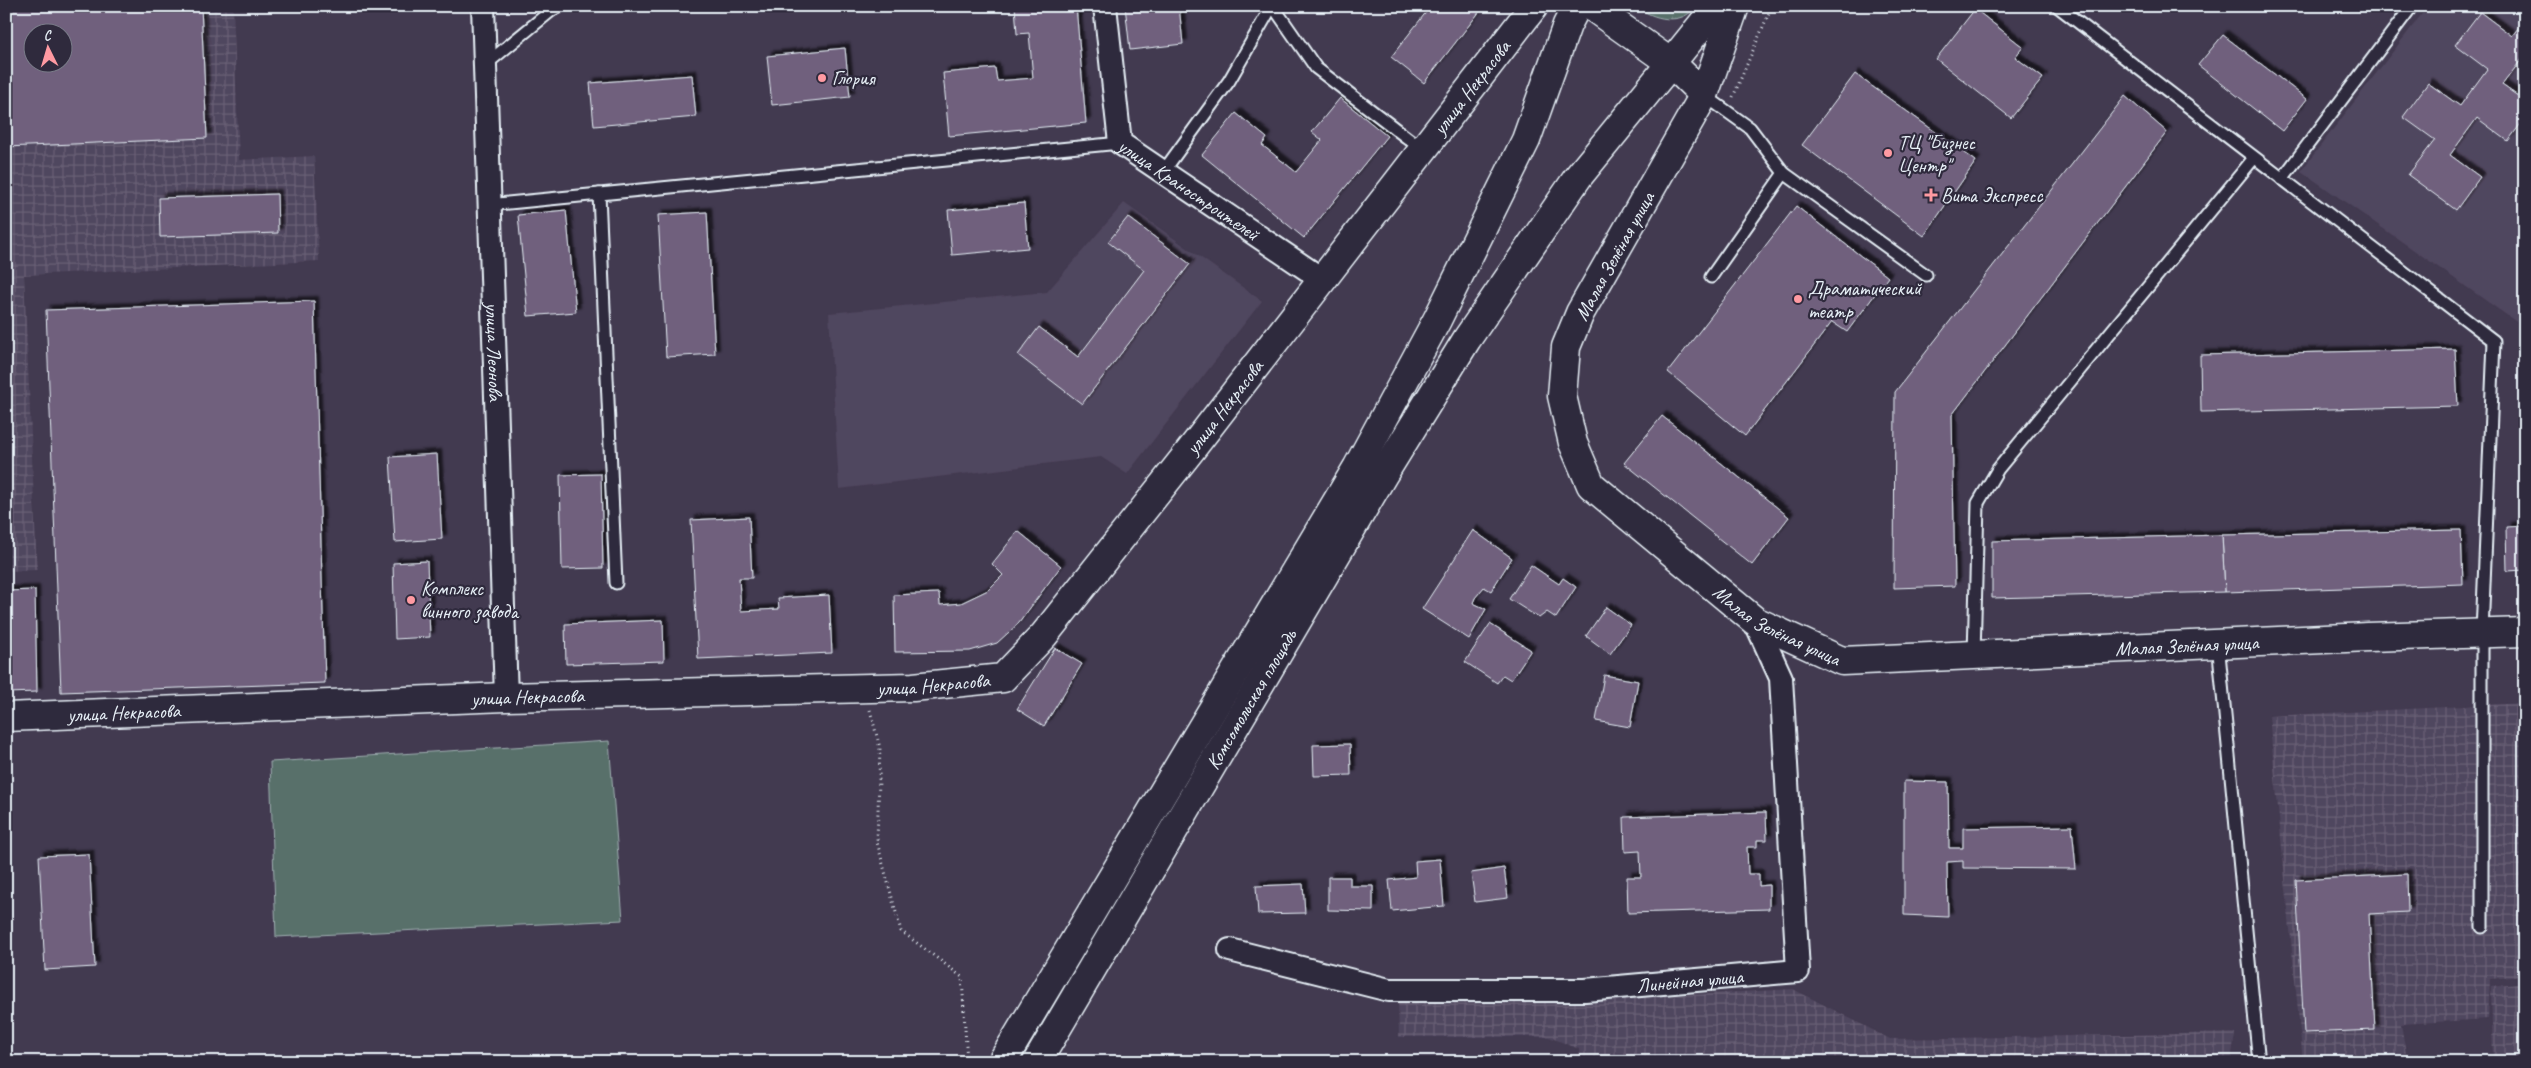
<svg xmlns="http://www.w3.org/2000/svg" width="2531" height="1068" viewBox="0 0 2531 1068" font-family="Caveat,sans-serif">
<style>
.built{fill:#50465e}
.industrial{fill:url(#industrial-grid);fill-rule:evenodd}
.grass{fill:url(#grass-tufts);stroke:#a0b0b2}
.garden{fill:#59706b;stroke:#a0b0b2}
.building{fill:#6f617d;stroke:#e8f1f8;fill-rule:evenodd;filter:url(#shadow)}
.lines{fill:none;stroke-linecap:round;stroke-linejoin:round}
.lane-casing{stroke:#e8f1f8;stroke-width:15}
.street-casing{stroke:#e8f1f8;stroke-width:26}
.secondary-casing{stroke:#e8f1f8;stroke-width:31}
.path{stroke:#e8f1f8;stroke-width:3;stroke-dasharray:1 4;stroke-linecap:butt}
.lane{stroke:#2f2a3d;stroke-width:11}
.street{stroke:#2f2a3d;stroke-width:22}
.secondary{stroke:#2f2a3d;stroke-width:28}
.poi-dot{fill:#ff9aa2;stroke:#2f2a3d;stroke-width:2}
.labels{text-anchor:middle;stroke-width:4.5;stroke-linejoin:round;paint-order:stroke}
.poi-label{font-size:20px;fill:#e8f1f8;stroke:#2f2a3d;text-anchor:start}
.street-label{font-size:20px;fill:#e8f1f8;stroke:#2f2a3d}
</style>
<defs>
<pattern id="industrial-grid" width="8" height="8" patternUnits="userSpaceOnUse" patternTransform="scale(1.25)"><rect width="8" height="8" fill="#50465e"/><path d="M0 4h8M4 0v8" fill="none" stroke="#696176"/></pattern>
<pattern id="grass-tufts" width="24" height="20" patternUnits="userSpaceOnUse" patternTransform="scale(1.25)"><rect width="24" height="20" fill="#59706b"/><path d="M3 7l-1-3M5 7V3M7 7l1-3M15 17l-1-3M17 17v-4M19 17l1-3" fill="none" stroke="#718581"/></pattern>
<filter id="shadow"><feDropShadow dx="4.5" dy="-4.5" stdDeviation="1" flood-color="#0009"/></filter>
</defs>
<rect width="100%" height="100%" fill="#423a50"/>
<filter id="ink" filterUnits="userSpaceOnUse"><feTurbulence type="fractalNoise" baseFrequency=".02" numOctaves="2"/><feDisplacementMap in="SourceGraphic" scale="10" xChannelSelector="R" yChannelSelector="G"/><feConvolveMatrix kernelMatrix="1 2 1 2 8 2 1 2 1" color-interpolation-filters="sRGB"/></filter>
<g filter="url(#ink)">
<g class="built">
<polygon points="2428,6 2525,6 2525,328 2301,171"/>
<polygon points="1124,203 1262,301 1127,474 1101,457 839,489 829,313 1047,292"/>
</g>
<g class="industrial">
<path d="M6 6H233L239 160 314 156 319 261 24 275 37 570 6 571ZM32 32H62V62H32Z"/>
<polygon points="2525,703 2525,976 2490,979 2488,1019 2401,1024 2406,1053 2354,1062 2303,1062 2269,716"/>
<polygon points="2525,983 2525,1062 2493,1062 2491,987"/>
<polygon points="1793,989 1890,1039 2235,1033 2231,1062 1580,1062 1579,1049 1549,1037 1399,1037 1398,1001 1537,1003"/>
</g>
<path class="grass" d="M1636 6H1696C1682 27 1652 19 1636 6Z"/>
<polygon class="garden" points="609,741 623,920 276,937 270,762"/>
<g class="building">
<path d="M6 6H201L207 138 6 147ZM32 32H62V62H32Z"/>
<polygon points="1015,6 1076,6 1086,123 949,136 943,73 995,68 997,81 1033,78 1029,33 1017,34"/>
<polygon points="1125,6 1179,6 1183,44 1130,50"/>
<polygon points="1431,6 1484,6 1424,83 1391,57"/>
<polygon points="1975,9 2023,47 2015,57 2043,78 2011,118 1936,59"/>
<polygon points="2480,12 2512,36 2525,19 2525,55 2502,85 2525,101 2525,118 2508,141 2477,118 2450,155 2480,177 2456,210 2408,175 2435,140 2403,117 2428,83 2460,106 2487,69 2455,45"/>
<polygon points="2223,35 2307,99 2282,131 2198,65"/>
<polygon points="845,48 850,97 772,105 767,56"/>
<polygon points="1855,74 1976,161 1924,236 1802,145"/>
<polygon points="692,75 696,117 594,126 590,83"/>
<polygon points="2125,96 2167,132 1952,415 1955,586 1894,588 1895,392"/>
<polygon points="1340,98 1387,136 1304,238 1202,155 1236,113 1267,138 1262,145 1296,172 1322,140 1312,132"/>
<polygon points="277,194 278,233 160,237 159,198"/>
<polygon points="1024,203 1028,248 952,255 948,210"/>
<polygon points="1796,206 1888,277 1847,332 1832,322 1745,436 1668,372"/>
<polygon points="566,210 576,312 528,316 518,215"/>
<polygon points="707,212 715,354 666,357 658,215"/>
<polygon points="1128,217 1190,264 1082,404 1018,355 1039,327 1078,357 1144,270 1108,242"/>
<polygon points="314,301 325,683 61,692 46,310"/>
<polygon points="2455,349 2458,406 2201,412 2200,355"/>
<polygon points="1662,416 1789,517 1752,565 1624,463"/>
<polygon points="437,454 442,539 395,542 390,457"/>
<polygon points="601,474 603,568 562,569 560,475"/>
<polygon points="749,517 752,578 739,578 741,611 779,609 778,598 829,595 832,653 698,659 691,520"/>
<polygon points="2525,526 2525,570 2507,571 2506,527"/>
<polygon points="1473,530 1512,558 1491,591 1484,587 1475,598 1473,603 1486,609 1469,639 1422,609"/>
<polygon points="2461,530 2463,584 2225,592 2222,535"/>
<polygon points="1018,531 1061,566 1019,623 997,643 970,651 895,652 894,595 939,593 940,605 961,603 988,590 1003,575 992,564"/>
<polygon points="2222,535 2225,592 1992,598 1992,541"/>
<polygon points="427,561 430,637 395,639 393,563"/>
<polygon points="1531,565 1559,584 1563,578 1576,587 1556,618 1547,612 1539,618 1509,599"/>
<polygon points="35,590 37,692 6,693 6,591"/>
<polygon points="1606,607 1631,625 1610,654 1586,636"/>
<polygon points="663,620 664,661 566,664 565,624"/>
<polygon points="1490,624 1531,650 1511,680 1503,675 1497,683 1465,662"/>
<polygon points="1055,648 1082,664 1044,726 1017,709"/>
<polygon points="1604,675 1638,681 1630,727 1596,721"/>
<polygon points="1350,744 1351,775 1314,776 1313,745"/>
<polygon points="1904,781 1948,782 1949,848 1963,848 1963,828 2072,826 2076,869 1963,868 1963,861 1947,862 1948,917 1904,915"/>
<polygon points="1766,812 1767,840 1757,840 1757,847 1747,847 1748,874 1759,874 1759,886 1769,885 1769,909 1628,913 1627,877 1641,877 1640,851 1625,852 1624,817"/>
<polygon points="89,854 95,967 45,970 39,856"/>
<polygon points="1440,859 1444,906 1392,911 1389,880 1416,877 1415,861"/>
<polygon points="1504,868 1508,898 1475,902 1471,873"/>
<polygon points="2407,874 2408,912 2369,914 2375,1030 2304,1033 2296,880"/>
<polygon points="1328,877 1350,877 1350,886 1373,886 1373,911 1328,910"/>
<polygon points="1303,884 1305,913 1258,914 1256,886"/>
</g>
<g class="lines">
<g class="lane-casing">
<g id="lane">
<polyline points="1273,6 1316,68 1423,150"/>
<polyline points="2057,6 2494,341 2482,633 2482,927"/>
<polyline points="485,65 552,10 560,6"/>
<polyline points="1704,95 1750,128 1784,173 1926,275"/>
<polyline points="1163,172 1229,81 1272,6"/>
<polyline points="2282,179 2412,6"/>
<polyline points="599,194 616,583"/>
<polyline points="488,205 1120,143"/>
<polyline points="1711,277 1784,173"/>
<polyline points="2218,643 2258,1053"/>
<polyline points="1974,655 1978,503 1998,469 2254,158"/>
</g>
</g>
<g class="street-casing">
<g id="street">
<path id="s1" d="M483 6 506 697"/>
<path id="s2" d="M1105 6 1120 143 1323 280"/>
<path id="s3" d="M1230 950 1389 990H1585L1798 971 1781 678 1755 621"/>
</g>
</g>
<g class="secondary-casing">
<g id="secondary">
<polyline points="1591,6 1671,63 1717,6"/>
<path id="s4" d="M1735 6 1704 95 1580 313 1566 347 1562 396 1573 443 1591 485 1755 621 1842 661 2368 637 2525 632"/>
<path id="s5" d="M6 717 506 697 913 687 1003 678 1044 635 1190 451 1534 6"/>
<polyline points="1002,1062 1357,468 1437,320 1526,140 1567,25 1577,6"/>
<path id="s6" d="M1037 1062 1383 475 1467 339 1578 177 1671 63 1704 95"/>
</g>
</g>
<g class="path">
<polyline points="1733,97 1772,6"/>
<polyline points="870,710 880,748 877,842 901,931 962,977 967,1062"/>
</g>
<use href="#lane" class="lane"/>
<use href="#street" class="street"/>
<use href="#secondary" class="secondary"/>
</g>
</g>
<g class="poi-dot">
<circle cx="822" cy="78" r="5"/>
<circle cx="1888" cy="153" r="5"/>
<path d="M1928.5 187.5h5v5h5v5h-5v5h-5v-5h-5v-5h5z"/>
<circle cx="1798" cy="299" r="5"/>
<circle cx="411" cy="600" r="5"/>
</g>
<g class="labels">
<g class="poi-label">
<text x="832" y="85">Глория</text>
<text x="1898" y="149">ТЦ "Бизнес<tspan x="1898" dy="23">Центр"</tspan></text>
<text x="1941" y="202">Вита Экспресс</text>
<text x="1808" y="295">Драматический<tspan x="1808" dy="23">театр</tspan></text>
<text x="421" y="595">Комплекс<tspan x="421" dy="23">винного завода</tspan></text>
</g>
<g class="street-label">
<text dy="7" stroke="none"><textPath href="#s5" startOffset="1752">улица Некрасова</textPath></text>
<text dy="7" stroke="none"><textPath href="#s2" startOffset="221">улица Краностроителей</textPath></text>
<text transform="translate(1614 256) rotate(-61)" y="7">Малая Зелёная улица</text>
<text dy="7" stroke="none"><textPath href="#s1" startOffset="346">улица Леонова</textPath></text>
<text dy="7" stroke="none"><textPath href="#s5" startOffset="1348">улица Некрасова</textPath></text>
<text dy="7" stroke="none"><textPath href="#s4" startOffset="759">Малая Зелёная улица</textPath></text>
<text dy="7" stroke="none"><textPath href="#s4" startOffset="1179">Малая Зелёная улица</textPath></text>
<text dy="7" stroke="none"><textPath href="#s5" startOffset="928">улица Некрасова</textPath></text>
<text dy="7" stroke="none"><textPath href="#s5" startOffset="522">улица Некрасова</textPath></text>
<text dy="7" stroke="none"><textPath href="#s6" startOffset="421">Комсомольская площадь</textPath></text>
<text dy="7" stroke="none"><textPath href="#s5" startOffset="118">улица Некрасова</textPath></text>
<text dy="7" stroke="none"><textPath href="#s3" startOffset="465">Линейная улица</textPath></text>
</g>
</g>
<rect width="2531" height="1068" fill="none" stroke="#2f2a3d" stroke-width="25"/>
<rect x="12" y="12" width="2506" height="1043" fill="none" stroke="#e8f1f8" stroke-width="2" filter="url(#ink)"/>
<g transform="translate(48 48) rotate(355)"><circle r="24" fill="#2f2a3d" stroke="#797a88"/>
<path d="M0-4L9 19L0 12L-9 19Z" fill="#ff9aa2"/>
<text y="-8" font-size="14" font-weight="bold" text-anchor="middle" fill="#e8f1f8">С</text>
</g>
</svg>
